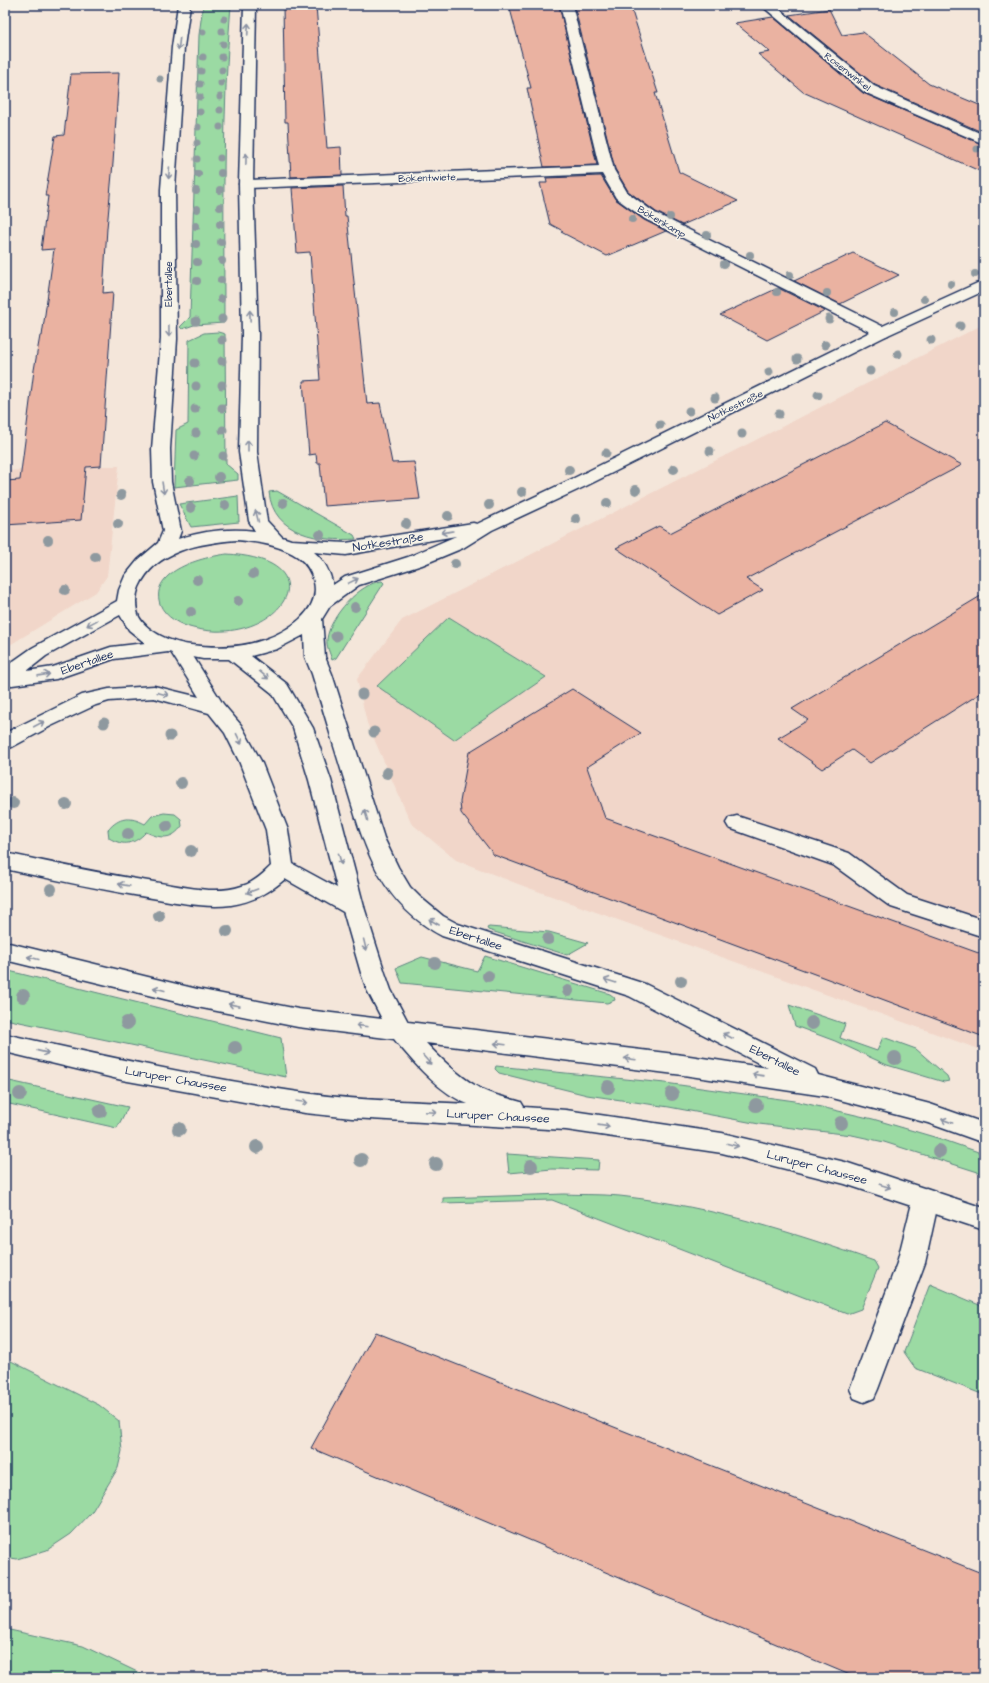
<svg xmlns="http://www.w3.org/2000/svg" width="989" height="1683" viewBox="0 0 989 1683" font-family="'Architects Daughter',sans-serif">
<style>
.built{fill:#f1d6c9}
.green{fill:#9bdaa3;stroke:#5b8480}
.building{fill:#eab2a1;stroke:#1b2f5e}
.lines{fill:none;stroke-linecap:round;stroke-linejoin:round}
.lane-casing{stroke:#1b2f5e;stroke-width:3}
.street-casing{stroke:#1b2f5e;stroke-width:3}
.secondary-casing{stroke:#1b2f5e;stroke-width:3}
.lane{fill:#f7f3e8;fill-rule:evenodd}
.street{fill:#f7f3e8;fill-rule:evenodd}
.secondary{fill:#f7f3e8;fill-rule:evenodd}
.tree{fill:#8e999f}
.oneway{stroke:#8991a3}
.labels{text-anchor:middle;stroke-width:3;stroke-linejoin:round;paint-order:stroke}
.far-street-label{font-size:10px;fill:#1b2f5e;stroke:#f7f3e8}
.street-label{font-size:12px;fill:#1b2f5e;stroke:#f7f3e8}
</style>
<rect width="100%" height="100%" fill="#f4e6da"/>
<filter id="ink" filterUnits="userSpaceOnUse"><feTurbulence type="fractalNoise" baseFrequency=".025" numOctaves="2"/><feDisplacementMap in="SourceGraphic" scale="8" xChannelSelector="R" yChannelSelector="G"/><feConvolveMatrix kernelMatrix="1 2 1 2 8 2 1 2 1" color-interpolation-filters="sRGB"/></filter>
<g filter="url(#ink)">
<g class="built">
<polygon points="984,324 984,1051 526,887 456,860 411,823 367,723 357,679 402,620"/>
<polygon points="101,466 119,466 107,576 96,592 5,648 5,471"/>
</g>
<g class="green">
<path d="M203 5H231C222 110 224 218 224 323L194 325 182 329 180 327 190 317 199 35Z"/>
<polygon points="218,332 225,334 226,464 238,474 238,480 174,487 176,430 188,424 189,340 204,333"/>
<path d="M277 491 354 535 356 539C321 542 273 535 269 492Z"/>
<polygon points="238,496 239,522 191,527 179,504"/>
<path d="M227 554C339 560 277 649 193 628 180 625 165 617 160 604 149 570 204 557 227 554Z"/>
<path d="M382 581 384 583 336 658 332 660C330 653 326 646 327 639 330 616 360 583 382 581Z"/>
<polygon points="449,617 546,677 454,740 377,686"/>
<path d="M164 813 175 814 181 819 182 826C172 840 161 839 146 832 135 844 124 847 109 838L108 830C119 817 130 816 145 824L152 816Z"/>
<polygon points="489,927 549,932 588,943 567,955 488,930 487,928"/>
<polygon points="485,956 610,994 614,997 615,1000 607,1003 402,983 396,968 422,957 477,971"/>
<polygon points="5,970 281,1038 286,1077 5,1019"/>
<polygon points="789,1005 845,1024 840,1038 877,1051 883,1037 916,1049 947,1076 949,1081 944,1082 887,1065 835,1041 795,1026"/>
<polygon points="496,1066 665,1083 795,1101 873,1119 941,1139 984,1154 984,1174 884,1142 852,1135 759,1124 669,1107 587,1095 499,1073 495,1069"/>
<polygon points="5,1080 128,1107 117,1128 5,1103"/>
<polygon points="507,1154 599,1160 598,1170 552,1169 509,1173"/>
<path d="M564 1194C585 1195 607 1194 628 1197 712 1207 795 1233 874 1261L878 1268 861 1309 847 1314 552 1200 443 1203V1198Z"/>
<polygon points="930,1284 984,1307 984,1395 915,1368 904,1352"/>
<polygon points="5,1358 99,1405 119,1421 122,1451 118,1468 91,1513 71,1534 47,1550 17,1559 5,1557"/>
<polygon points="5,1629 83,1646 150,1678 5,1678"/>
</g>
<g class="building">
<polygon points="283,5 316,5 327,148 341,147 342,175 291,177 288,122 285,122"/>
<polygon points="509,5 559,5 597,165 544,167 527,88 531,88"/>
<polygon points="574,5 630,5 658,93 655,93 679,172 738,201 682,225 656,212 628,191 615,169"/>
<polygon points="829,9 842,35 863,32 929,84 984,107 984,133 875,85 789,15"/>
<polygon points="773,17 863,93 984,145 984,173 803,92 758,54 770,52 735,23"/>
<polygon points="119,73 113,163 107,228 103,293 113,292 101,466 86,467 81,520 5,525 5,481 20,480 34,370 40,336 42,336 54,249 41,250 48,196 45,196 55,136 64,135 71,74"/>
<polygon points="601,176 615,199 644,220 666,231 607,256 561,232 563,231 550,224 540,183 547,183 546,178"/>
<polygon points="343,186 345,216 347,216 367,404 380,403 392,463 414,462 420,499 324,506 320,463 317,463 316,454 309,455 303,381 320,380 310,252 297,253 292,188"/>
<polygon points="853,253 899,275 840,304 794,281"/>
<polygon points="778,288 825,311 767,340 720,315"/>
<polygon points="885,423 962,465 746,579 763,590 717,615 616,548 659,526 670,533"/>
<polygon points="984,594 984,691 870,763 852,750 822,769 778,738 808,720 792,709"/>
<polygon points="572,689 641,733 587,767 605,818 984,955 984,1037 494,855 461,813 460,802 469,752"/>
<polygon points="375,1332 984,1574 984,1678 857,1678 311,1448"/>
</g>
<g class="lines">
<g class="lane-casing">
<g id="lane">
<path d="M179 643 186 645 223 704 241 725 261 761 288 830 293 864 361 901 364 907 361 913 353 915 345 913 285 879C269 893 252 902 231 905 207 908 182 903 158 899 107 891 56 880 5 869V853C57 864 108 875 160 883 186 887 216 895 242 886 253 883 263 874 271 866L266 830 239 761 225 733 209 713 154 698 109 701 96 705 51 726 12 747 5 749V733L82 695 109 689 154 686 199 697 169 649 172 645Z"/>
<polygon points="737,816 849,853 907,895 984,920 984,937 891,907 833,865 729,828 726,823 729,818"/>
<polygon points="926,1188 935,1191 939,1199 925,1263 878,1389 874,1398 864,1402 854,1398 850,1389 897,1263 913,1199 917,1191"/>
</g>
</g>
<g class="street-casing">
<g id="street">
<polygon points="560,5 572,5 614,170 627,192 655,213 888,329 890,332 888,335 882,337 876,335 645,219 616,198 602,174 246,188 241,187 239,184 241,181 246,180 599,166"/>
<polygon points="761,5 774,5 874,86 984,135 984,144 864,92"/>
</g>
</g>
<g class="secondary-casing">
<path id="secondary" d="M178 5H190L184 47 175 189 177 339 170 449 171 482 181 531 178 539C203 531 230 528 255 531L249 521 239 452 242 334 239 184 244 5H256L253 184 258 334 257 452 267 521 282 537 291 540 346 543 473 523 477 524 574 478 876 329 984 280V291L888 335 586 486 492 530 463 548 422 565 359 585 330 606 322 619 325 657 332 674 384 838 398 867 410 887 420 897 443 916 458 924 645 984 815 1069 818 1075 930 1104 984 1123V1143L928 1123 825 1096 683 1075 426 1043C441 1059 458 1075 476 1086 489 1095 506 1097 521 1102L524 1107 566 1110 722 1133 845 1162 984 1208V1230L845 1184 722 1153 566 1130 352 1118 305 1113 122 1080 5 1052V1034C104 1056 204 1078 305 1093 358 1101 413 1101 468 1104 439 1093 413 1062 394 1039L298 1027 197 1007 5 960V942L197 989 298 1009 382 1019 367 990 361 973 342 907 309 780 293 728 272 693 229 659H203L168 652 114 659 56 679 5 686V667L32 648 117 601 119 590 125 576 138 560 158 543 163 531 153 482 152 449 161 339V189L172 47ZM456 536 408 557 345 577 333 585C330 572 325 561 314 552L346 555ZM237 540C258 542 280 545 298 557 307 564 311 571 314 582 321 612 286 632 263 640 240 648 215 648 191 645 173 643 148 633 139 617 135 608 135 596 139 587 155 550 201 543 237 540ZM120 615 129 630 145 643 111 647 53 667 27 671 46 656ZM304 635 305 657 312 674C323 709 333 744 344 779 364 844 377 901 442 936L629 996 768 1068 683 1055 408 1022 391 990 385 973 364 907 331 780 313 728 287 684 251 656 277 649Z"/>
</g>
<use href="#lane" class="lane"/>
<use href="#street" class="street"/>
<use href="#secondary" class="secondary"/>
</g>
<g class="tree">
<circle cx="224" cy="19" r="3.5"/>
<circle cx="222" cy="31" r="3.5"/>
<circle cx="203" cy="32" r="3.5"/>
<circle cx="223" cy="44" r="3.5"/>
<circle cx="203" cy="57" r="3.5"/>
<circle cx="222" cy="57" r="3.5"/>
<circle cx="222" cy="70" r="3.5"/>
<circle cx="201" cy="71" r="3.5"/>
<circle cx="160" cy="79" r="3.5"/>
<circle cx="221" cy="83" r="3.5"/>
<circle cx="200" cy="84" r="3.5"/>
<circle cx="200" cy="97" r="3.5"/>
<circle cx="220" cy="97" r="3.5"/>
<circle cx="220" cy="110" r="3.5"/>
<circle cx="200" cy="112" r="3.5"/>
<circle cx="198" cy="127" r="3.5"/>
<circle cx="220" cy="127" r="3.5"/>
<circle cx="197" cy="143" r="3.5"/>
<circle cx="977" cy="149" r="3.5"/>
<circle cx="220" cy="158" r="3.5"/>
<circle cx="197" cy="159" r="3.5"/>
<circle cx="221" cy="173" r="4"/>
<circle cx="198" cy="174" r="4"/>
<circle cx="220" cy="190" r="4"/>
<circle cx="196" cy="191" r="4"/>
<circle cx="220" cy="207" r="4"/>
<circle cx="197" cy="209" r="4"/>
<circle cx="670" cy="217" r="4"/>
<circle cx="632" cy="219" r="4"/>
<circle cx="220" cy="224" r="4"/>
<circle cx="196" cy="226" r="4"/>
<circle cx="707" cy="235" r="4"/>
<circle cx="221" cy="242" r="4"/>
<circle cx="196" cy="244" r="4"/>
<circle cx="750" cy="255" r="4"/>
<circle cx="222" cy="261" r="4"/>
<circle cx="197" cy="262" r="4"/>
<circle cx="724" cy="264" r="4"/>
<circle cx="975" cy="274" r="4"/>
<circle cx="790" cy="275" r="4"/>
<circle cx="221" cy="280" r="4"/>
<circle cx="197" cy="281" r="4"/>
<circle cx="951" cy="284" r="4"/>
<circle cx="777" cy="292" r="4"/>
<circle cx="827" cy="293" r="4"/>
<circle cx="221" cy="299" r="4"/>
<circle cx="924" cy="299" r="4"/>
<circle cx="895" cy="312" r="4"/>
<circle cx="222" cy="319" r="4.5"/>
<circle cx="829" cy="319" r="4.5"/>
<circle cx="196" cy="321" r="4.5"/>
<circle cx="960" cy="326" r="4.5"/>
<circle cx="222" cy="340" r="4.5"/>
<circle cx="931" cy="340" r="4.5"/>
<circle cx="825" cy="345" r="4.5"/>
<circle cx="898" cy="354" r="4.5"/>
<circle cx="797" cy="359" r="4.5"/>
<circle cx="222" cy="361" r="4.5"/>
<circle cx="195" cy="363" r="4.5"/>
<circle cx="870" cy="371" r="4.5"/>
<circle cx="769" cy="372" r="4.5"/>
<circle cx="222" cy="385" r="4.5"/>
<circle cx="196" cy="386" r="4.5"/>
<circle cx="818" cy="395" r="4.5"/>
<circle cx="715" cy="398" r="4.5"/>
<circle cx="222" cy="408" r="4.5"/>
<circle cx="195" cy="409" r="4.5"/>
<circle cx="689" cy="411" r="4.5"/>
<circle cx="779" cy="414" r="4.5"/>
<circle cx="660" cy="425" r="4.5"/>
<circle cx="223" cy="430" r="4.5"/>
<circle cx="196" cy="433" r="4.5"/>
<circle cx="742" cy="434" r="4.5"/>
<circle cx="710" cy="451" r="4.5"/>
<circle cx="606" cy="453" r="4.5"/>
<circle cx="194" cy="456" r="4.5"/>
<circle cx="223" cy="456" r="4.5"/>
<circle cx="674" cy="469" r="5"/>
<circle cx="569" cy="470" r="5"/>
<circle cx="219" cy="477" r="5"/>
<circle cx="190" cy="481" r="5"/>
<circle cx="636" cy="490" r="5"/>
<circle cx="522" cy="492" r="5"/>
<circle cx="121" cy="495" r="5"/>
<circle cx="283" cy="503" r="5"/>
<circle cx="607" cy="503" r="5"/>
<circle cx="225" cy="505" r="5"/>
<circle cx="489" cy="505" r="5"/>
<circle cx="191" cy="508" r="5"/>
<circle cx="448" cy="516" r="5"/>
<circle cx="576" cy="519" r="5"/>
<circle cx="118" cy="524" r="5"/>
<circle cx="406" cy="524" r="5"/>
<circle cx="320" cy="535" r="5"/>
<circle cx="48" cy="540" r="5"/>
<circle cx="95" cy="557" r="5"/>
<circle cx="455" cy="564" r="5"/>
<circle cx="253" cy="574" r="5"/>
<circle cx="197" cy="580" r="5"/>
<circle cx="65" cy="590" r="5"/>
<circle cx="238" cy="601" r="5"/>
<circle cx="355" cy="607" r="5"/>
<circle cx="191" cy="612" r="5"/>
<circle cx="336" cy="636" r="5.5"/>
<circle cx="362" cy="694" r="5.5"/>
<circle cx="104" cy="723" r="5.5"/>
<circle cx="374" cy="732" r="5.5"/>
<circle cx="170" cy="736" r="5.5"/>
<circle cx="387" cy="773" r="6"/>
<circle cx="181" cy="783" r="6"/>
<circle cx="13" cy="803" r="6"/>
<circle cx="66" cy="804" r="6"/>
<circle cx="167" cy="826" r="6"/>
<circle cx="128" cy="834" r="6"/>
<circle cx="191" cy="851" r="6"/>
<circle cx="51" cy="889" r="6"/>
<circle cx="159" cy="916" r="6"/>
<circle cx="227" cy="931" r="6"/>
<circle cx="548" cy="939" r="6"/>
<circle cx="435" cy="963" r="6"/>
<circle cx="488" cy="976" r="6"/>
<circle cx="681" cy="981" r="6"/>
<circle cx="568" cy="991" r="6"/>
<circle cx="23" cy="996" r="7"/>
<circle cx="127" cy="1023" r="7"/>
<circle cx="812" cy="1023" r="7"/>
<circle cx="235" cy="1048" r="7"/>
<circle cx="895" cy="1058" r="7"/>
<circle cx="608" cy="1087" r="7"/>
<circle cx="20" cy="1094" r="7"/>
<circle cx="672" cy="1094" r="7"/>
<circle cx="756" cy="1105" r="7"/>
<circle cx="100" cy="1111" r="7"/>
<circle cx="841" cy="1123" r="7"/>
<circle cx="179" cy="1129" r="7"/>
<circle cx="257" cy="1147" r="7"/>
<circle cx="939" cy="1151" r="7"/>
<circle cx="361" cy="1160" r="7"/>
<circle cx="436" cy="1164" r="7"/>
<circle cx="531" cy="1166" r="7"/>
</g>
<defs><path id="oneway-shaft" d="M-6 0H5M1.5-3L5.5 0L1.5 3" fill="none" stroke-width="1.6" stroke-linecap="round" stroke-linejoin="round"/></defs>
<g class="oneway">
<use href="#oneway-shaft" transform="translate(248 29) rotate(-87)"/>
<use href="#oneway-shaft" transform="translate(179 44) rotate(97)"/>
<use href="#oneway-shaft" transform="translate(246 159) rotate(-89)"/>
<use href="#oneway-shaft" transform="translate(169 173) rotate(94)"/>
<use href="#oneway-shaft" transform="translate(250 316) rotate(-92)"/>
<use href="#oneway-shaft" transform="translate(169 331) rotate(89)"/>
<use href="#oneway-shaft" transform="translate(248 446) rotate(-90)"/>
<use href="#oneway-shaft" transform="translate(163 488) rotate(81)"/>
<use href="#oneway-shaft" transform="translate(257 516) rotate(-104)"/>
<use href="#oneway-shaft" transform="translate(447 532) rotate(170)"/>
<use href="#oneway-shaft" transform="translate(353 581) rotate(-26)"/>
<use href="#oneway-shaft" transform="translate(92 623) rotate(151)"/>
<use href="#oneway-shaft" transform="translate(44 675) rotate(-8)"/>
<use href="#oneway-shaft" transform="translate(264 675) rotate(41)"/>
<use href="#oneway-shaft" transform="translate(163 694) rotate(15)"/>
<use href="#oneway-shaft" transform="translate(39 724) rotate(-28)"/>
<use href="#oneway-shaft" transform="translate(239 739) rotate(64)"/>
<use href="#oneway-shaft" transform="translate(366 815) rotate(-107)"/>
<use href="#oneway-shaft" transform="translate(340 859) rotate(75)"/>
<use href="#oneway-shaft" transform="translate(124 885) rotate(-170)"/>
<use href="#oneway-shaft" transform="translate(252 891) rotate(160)"/>
<use href="#oneway-shaft" transform="translate(434 922) rotate(-150)"/>
<use href="#oneway-shaft" transform="translate(365 945) rotate(76)"/>
<use href="#oneway-shaft" transform="translate(33 958) rotate(-166)"/>
<use href="#oneway-shaft" transform="translate(610 981) rotate(-162)"/>
<use href="#oneway-shaft" transform="translate(159 989) rotate(-166)"/>
<use href="#oneway-shaft" transform="translate(234 1005) rotate(-169)"/>
<use href="#oneway-shaft" transform="translate(362 1026) rotate(-173)"/>
<use href="#oneway-shaft" transform="translate(728 1036) rotate(-153)"/>
<use href="#oneway-shaft" transform="translate(500 1044) rotate(-173)"/>
<use href="#oneway-shaft" transform="translate(43 1052) rotate(13)"/>
<use href="#oneway-shaft" transform="translate(630 1059) rotate(-173)"/>
<use href="#oneway-shaft" transform="translate(427 1060) rotate(48)"/>
<use href="#oneway-shaft" transform="translate(758 1075) rotate(-172)"/>
<use href="#oneway-shaft" transform="translate(302 1102) rotate(9)"/>
<use href="#oneway-shaft" transform="translate(431 1112) rotate(3)"/>
<use href="#oneway-shaft" transform="translate(947 1121) rotate(-161)"/>
<use href="#oneway-shaft" transform="translate(604 1126) rotate(8)"/>
<use href="#oneway-shaft" transform="translate(733 1145) rotate(14)"/>
<use href="#oneway-shaft" transform="translate(885 1186) rotate(18)"/>
</g>
</g>
<g class="labels">
<g class="far-street-label">
<text transform="translate(848 71) rotate(38)" y="4">Rosenwinkel</text>
<text transform="translate(427 177) rotate(-2)" y="4">Bökentwiete</text>
<text transform="translate(662 221) rotate(30)" y="4">Bökenkamp</text>
<text transform="translate(168 284) rotate(-90)" y="4">Ebertallee</text>
<text transform="translate(735 405) rotate(-26)" y="4">Notkestraße</text>
</g>
<g class="street-label">
<text transform="translate(388 542) rotate(-9)" y="4">Notkestraße</text>
<text transform="translate(87 662) rotate(-19)" y="4">Ebertallee</text>
<text transform="translate(476 938) rotate(18)" y="4">Ebertallee</text>
<text transform="translate(775 1060) rotate(27)" y="4">Ebertallee</text>
<text transform="translate(176 1079) rotate(10)" y="4">Luruper Chaussee</text>
<text transform="translate(498 1116) rotate(3)" y="4">Luruper Chaussee</text>
<text transform="translate(817 1167) rotate(15)" y="4">Luruper Chaussee</text>
</g>
</g>
<rect width="989" height="1683" fill="none" stroke="#f7f3e8" stroke-width="20"/>
<rect x="10" y="10" width="969" height="1663" fill="none" stroke="#1b2f5e" stroke-width="1.5" filter="url(#ink)"/>
</svg>
